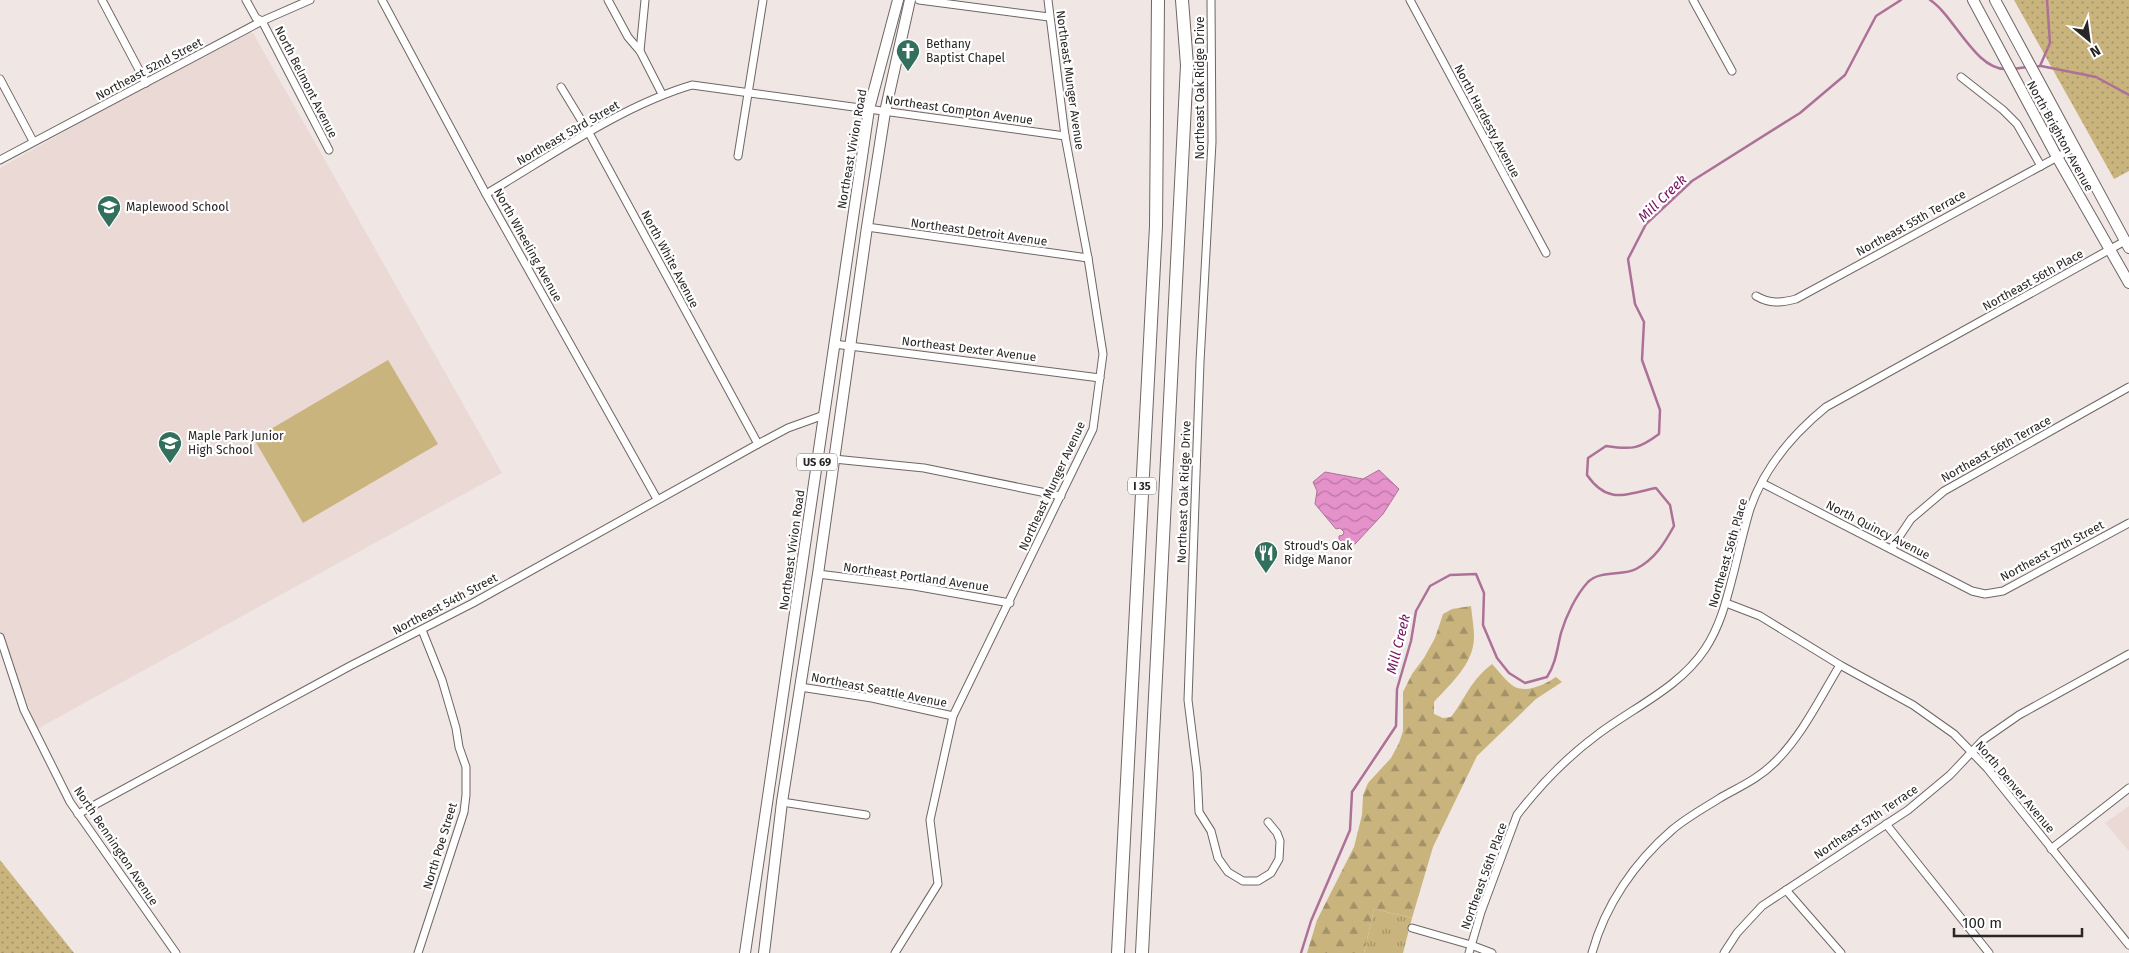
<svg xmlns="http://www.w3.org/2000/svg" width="2129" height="953" viewBox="0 0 2129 953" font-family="'Fira Sans',sans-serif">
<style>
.built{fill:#ead9d5}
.grass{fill:url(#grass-tufts)}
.forest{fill:url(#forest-firs)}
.park{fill:url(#park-dots)}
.pitch{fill:#c9b47e}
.water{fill:url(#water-waves);stroke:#ad7198}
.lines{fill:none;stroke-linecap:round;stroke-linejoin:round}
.stream{stroke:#ad7198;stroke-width:2.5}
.street-casing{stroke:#6e6664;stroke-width:9}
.secondary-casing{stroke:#6e6664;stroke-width:12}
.primary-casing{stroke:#6e6664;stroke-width:12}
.highway-casing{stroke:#6e6664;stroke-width:14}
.street{stroke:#fff;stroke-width:7}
.secondary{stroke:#fff;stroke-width:10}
.primary{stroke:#fff;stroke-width:10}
.highway{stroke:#fff;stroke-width:12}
.labels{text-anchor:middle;stroke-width:4.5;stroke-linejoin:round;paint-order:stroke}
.shield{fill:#fff;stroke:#696766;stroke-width:1}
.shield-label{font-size:11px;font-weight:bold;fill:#292625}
.poi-label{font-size:12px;fill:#292625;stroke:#fff;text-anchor:start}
.street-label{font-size:12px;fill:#292625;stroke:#fff}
.water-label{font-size:14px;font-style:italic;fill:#75135f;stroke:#fff}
</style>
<defs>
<pattern id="grass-tufts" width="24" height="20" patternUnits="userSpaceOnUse" patternTransform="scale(1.25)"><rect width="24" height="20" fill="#c9b47e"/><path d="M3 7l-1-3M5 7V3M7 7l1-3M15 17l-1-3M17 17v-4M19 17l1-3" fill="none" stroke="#a39267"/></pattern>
<pattern id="forest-firs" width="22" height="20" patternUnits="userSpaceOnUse" patternTransform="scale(1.25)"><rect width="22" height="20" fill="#c9b47e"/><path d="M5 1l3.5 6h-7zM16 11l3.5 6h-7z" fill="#a39267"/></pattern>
<pattern id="park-dots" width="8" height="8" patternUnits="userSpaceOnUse" patternTransform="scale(1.25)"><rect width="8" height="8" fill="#c9b47e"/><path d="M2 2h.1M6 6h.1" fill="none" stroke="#a39267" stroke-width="1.8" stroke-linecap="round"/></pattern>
<pattern id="water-waves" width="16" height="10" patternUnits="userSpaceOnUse" patternTransform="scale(1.25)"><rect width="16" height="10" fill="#e591ca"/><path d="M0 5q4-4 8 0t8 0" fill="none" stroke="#ba76a4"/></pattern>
</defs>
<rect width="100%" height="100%" fill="#f0e7e5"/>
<g class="built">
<polygon points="244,31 253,33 502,473 37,729 0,632 0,168"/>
<polygon points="2129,806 2129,851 2105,823"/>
</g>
<polygon class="grass" points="1374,909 1412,918 1403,953 1364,953"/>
<path class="forest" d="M1471 606C1472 617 1474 627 1474 637 1474 664 1450 684 1434 702V714L1443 718 1451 717C1467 696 1470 681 1492 664 1498 670 1507 683 1515 687 1529 693 1545 684 1556 677L1562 682 1536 699 1477 756 1433 847 1412 918 1374 909 1364 953H1307L1317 920 1354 847 1362 815 1363 795 1368 783 1391 758 1399 743 1403 731V692L1412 674 1424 658 1435 638 1443 614 1452 609Z"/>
<g class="park">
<polygon points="2014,0 2129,0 2129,171 2114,179"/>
<polygon points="0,860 74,953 0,953"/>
</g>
<polygon class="pitch" points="388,360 438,444 303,523 254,439"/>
<polygon class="water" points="1379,470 1399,489 1383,514 1355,544 1339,541 1339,536 1343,535 1344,532 1340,528 1336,529 1315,504 1317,491 1313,482 1325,472 1363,479"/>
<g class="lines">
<g class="stream">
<path d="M1930 0C1954 15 1976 72 2008 69"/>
<polyline points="2041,66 2096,77 2129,95"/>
<polyline points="2035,67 2040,66 2050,43 2047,0"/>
<polyline points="2013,69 2027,67"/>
<path d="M1301 953 1311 921 1350 830 1352 792 1396 726 1397 689 1411 641 1416 611 1430 586 1450 575 1476 574 1484 593 1483 625 1497 658 1509 673 1525 683 1547 677C1556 663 1557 649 1561 633 1566 616 1576 595 1588 582 1600 570 1623 576 1636 569 1655 559 1664 544 1674 526L1670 505 1656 488C1625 494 1608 505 1587 475L1588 458 1606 446C1632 450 1639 449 1659 434L1660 410 1642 360 1644 322 1635 304 1628 259 1646 224 1692 181 1800 113 1845 75 1876 16 1901 0"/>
</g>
<g class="street-casing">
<g id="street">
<polyline points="102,0 146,83"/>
<polyline points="246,0 256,18 262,21 329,150"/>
<polyline points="382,0 486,194 657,499"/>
<polyline points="608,0 628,37 640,51 662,94"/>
<polyline points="919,0 1049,17"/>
<polyline points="1211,0 1212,142 1200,362 1188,700 1197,772 1199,812 1211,831 1218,858 1228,872 1243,881 1258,881 1271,873 1279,859 1280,841 1277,833 1268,822"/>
<polyline points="1410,0 1546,253"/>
<polyline points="1693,0 1732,71"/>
<polyline points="640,51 645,0"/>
<polyline points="1961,77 2003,110 2017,124 2041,166"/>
<polyline points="0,79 33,141"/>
<polyline points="561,87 589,133 758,444"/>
<polyline points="738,156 763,0"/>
<polyline points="0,160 262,21 310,0"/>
<path d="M486 194C551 156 621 106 692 85L1065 136"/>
<polyline points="867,227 1088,258"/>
<path d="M1756 296C1770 304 1781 303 1796 299L2074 148"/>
<polyline points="834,344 1100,378"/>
<polyline points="834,459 924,468 1061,496"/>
<polyline points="1762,483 1972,591 1985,594 2003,591 2129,523"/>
<polyline points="1891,549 1911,519 1944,491 2129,387"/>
<polyline points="818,574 914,586 1010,603"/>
<polyline points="1726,603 1760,616 1840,665 1913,705 1954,734 1987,768 2129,945"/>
<polyline points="0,637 24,710 70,802 176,953"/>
<polyline points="800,687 872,698 953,716"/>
<polyline points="782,802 866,815"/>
<polyline points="78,814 350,666 473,603 758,444 788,428 824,415"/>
<polyline points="1886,824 1989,953"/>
<polyline points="2051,849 2129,788"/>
<polyline points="1786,890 1841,953"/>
<polyline points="1412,928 1471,945 1492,953"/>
<polyline points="418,953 464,812 466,795 466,767 459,747 456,728 442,680 422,630"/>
<polyline points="895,953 938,884 930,820 953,716 1093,429 1103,354 1088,258 1065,136 1048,0"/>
<path d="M1469 953 1481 912 1517 815C1540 785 1566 758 1597 735 1634 707 1679 688 1705 649 1721 625 1727 598 1734 571 1739 551 1744 529 1750 509 1764 468 1793 434 1826 407L2125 241"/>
<path d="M1592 953C1605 905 1635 862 1672 830 1686 818 1704 808 1720 798 1739 787 1758 779 1774 763 1802 736 1820 698 1840 665"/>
<polyline points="1724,953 1737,933 1762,906 1908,810 1950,775 1983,740 2019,715 2129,654"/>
</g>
</g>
<g class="secondary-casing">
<g id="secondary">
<polyline points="1973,0 2057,157 2129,283"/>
<polyline points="1995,0 2129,248"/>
</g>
</g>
<g class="primary-casing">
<g id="primary">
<polyline points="745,953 869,109 898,0"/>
<polyline points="764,953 782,802 818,574 867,227 885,112 910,0"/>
</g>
</g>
<g class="highway-casing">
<g id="highway">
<polyline points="1118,953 1156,226 1158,0"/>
<polyline points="1142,953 1187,65 1182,0"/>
</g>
</g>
<use href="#street" class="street"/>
<use href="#secondary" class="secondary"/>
<use href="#primary" class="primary"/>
<use href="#highway" class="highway"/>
</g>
<defs>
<g id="church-pin" transform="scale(1.25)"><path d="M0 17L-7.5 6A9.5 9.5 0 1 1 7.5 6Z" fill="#32705d" stroke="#fff"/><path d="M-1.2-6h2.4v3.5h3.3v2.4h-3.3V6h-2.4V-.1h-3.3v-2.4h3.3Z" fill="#fff"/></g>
<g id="school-pin" transform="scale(1.25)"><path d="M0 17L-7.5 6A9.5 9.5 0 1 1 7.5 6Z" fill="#32705d" stroke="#fff"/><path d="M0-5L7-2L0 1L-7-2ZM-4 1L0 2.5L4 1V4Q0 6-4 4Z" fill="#fff"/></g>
<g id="restaurant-pin" transform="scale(1.25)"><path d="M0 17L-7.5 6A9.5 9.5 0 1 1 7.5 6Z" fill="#32705d" stroke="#fff"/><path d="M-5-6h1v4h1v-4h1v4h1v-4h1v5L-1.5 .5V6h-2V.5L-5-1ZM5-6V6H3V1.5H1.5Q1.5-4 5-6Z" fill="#fff"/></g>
</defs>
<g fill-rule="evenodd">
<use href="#church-pin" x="908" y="51"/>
<use href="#school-pin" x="109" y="207"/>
<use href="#school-pin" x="170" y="443"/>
<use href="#restaurant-pin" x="1266" y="553"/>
</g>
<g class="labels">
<g class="shield">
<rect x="797" y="453.5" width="40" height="17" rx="4"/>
<rect x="1128" y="477.5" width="28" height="17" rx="4"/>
</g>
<g class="shield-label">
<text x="817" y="466">US 69</text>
<text x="1142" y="490">I 35</text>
</g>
<g class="poi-label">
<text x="926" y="48">Bethany<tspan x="926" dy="14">Baptist Chapel</tspan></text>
<text x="126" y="211">Maplewood School</text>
<text x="188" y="440">Maple Park Junior<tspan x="188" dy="14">High School</tspan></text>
<text x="1284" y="550">Stroud's Oak<tspan x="1284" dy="14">Ridge Manor</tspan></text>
</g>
<g class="street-label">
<text transform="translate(149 69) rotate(-28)" y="4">Northeast 52nd Street</text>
<text transform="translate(1070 80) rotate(82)" y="4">Northeast Munger Avenue</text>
<text transform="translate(306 82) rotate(63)" y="4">North Belmont Avenue</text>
<text transform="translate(1200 88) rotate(-90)" y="4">Northeast Oak Ridge Drive</text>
<text transform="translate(959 110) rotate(8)" y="4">Northeast Compton Avenue</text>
<text transform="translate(1487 121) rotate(62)" y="4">North Hardesty Avenue</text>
<text transform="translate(568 133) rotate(-30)" y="4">Northeast 53rd Street</text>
<text transform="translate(2060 136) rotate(61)" y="4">North Brighton Avenue</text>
<text transform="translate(852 149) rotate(-80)" y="4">Northeast Vivion Road</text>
<text transform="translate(1911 223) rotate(-29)" y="4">Northeast 55th Terrace</text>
<text transform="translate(979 232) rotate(8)" y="4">Northeast Detroit Avenue</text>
<text transform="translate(528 245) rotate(61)" y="4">North Wheeling Avenue</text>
<text transform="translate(670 259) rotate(62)" y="4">North White Avenue</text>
<text transform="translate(2033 280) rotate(-29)" y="4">Northeast 56th Place</text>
<text transform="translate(969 349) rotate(7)" y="4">Northeast Dexter Avenue</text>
<text transform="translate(1996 449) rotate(-29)" y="4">Northeast 56th Terrace</text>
<text transform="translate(1052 486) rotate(-65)" y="4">Northeast Munger Avenue</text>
<text transform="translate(1184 492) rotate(-88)" y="4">Northeast Oak Ridge Drive</text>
<text transform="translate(1878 530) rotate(27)" y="4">North Quincy Avenue</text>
<text transform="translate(792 550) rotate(-82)" y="4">Northeast Vivion Road</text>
<text transform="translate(2052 551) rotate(-28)" y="4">Northeast 57th Street</text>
<text transform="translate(1728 553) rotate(-74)" y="4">Northeast 56th Place</text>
<text transform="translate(916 577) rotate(8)" y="4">Northeast Portland Avenue</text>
<text transform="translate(445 604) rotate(-28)" y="4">Northeast 54th Street</text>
<text transform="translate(879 690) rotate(11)" y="4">Northeast Seattle Avenue</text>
<text transform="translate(2015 787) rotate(50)" y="4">North Denver Avenue</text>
<text transform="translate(1866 822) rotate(-34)" y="4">Northeast 57th Terrace</text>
<text transform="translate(116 846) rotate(56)" y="4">North Bennington Avenue</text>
<text transform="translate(440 846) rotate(-73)" y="4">North Poe Street</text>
<text transform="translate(1484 876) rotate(-70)" y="4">Northeast 56th Place</text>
</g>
<g class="water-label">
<text transform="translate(1662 198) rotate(-44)" y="5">Mill Creek</text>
<text transform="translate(1398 644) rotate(-76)" y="5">Mill Creek</text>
</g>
</g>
<g transform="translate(2089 40) rotate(151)" stroke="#ffffff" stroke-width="4" paint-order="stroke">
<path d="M0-4L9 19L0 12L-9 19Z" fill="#292625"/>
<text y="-8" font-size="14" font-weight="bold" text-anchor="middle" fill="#292625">N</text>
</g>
<path d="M1954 928v8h128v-8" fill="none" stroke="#292625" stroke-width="2.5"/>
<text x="1962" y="928" font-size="15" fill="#292625" stroke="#ffffff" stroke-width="4" paint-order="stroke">100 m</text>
</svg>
